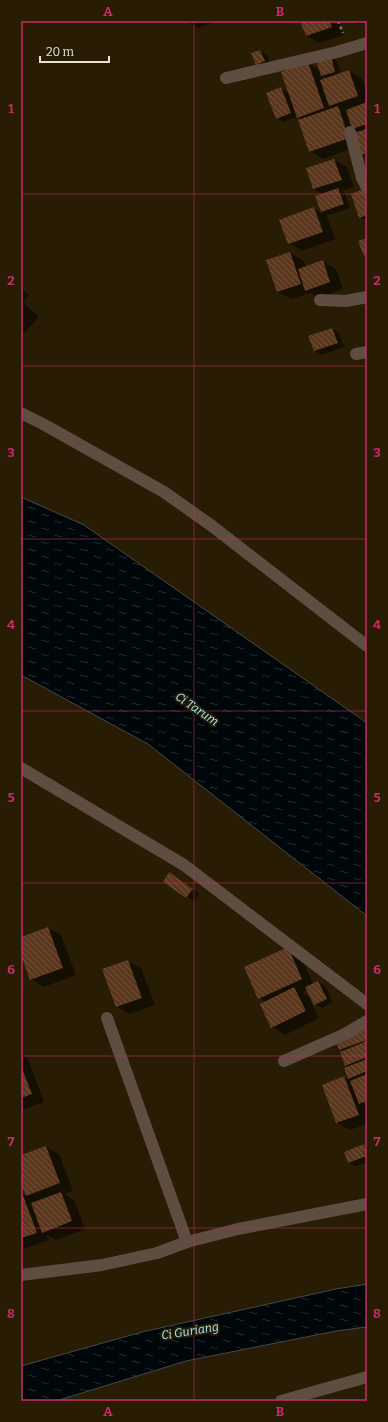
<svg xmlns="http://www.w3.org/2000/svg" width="388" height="1422" viewBox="0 0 388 1422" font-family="Bitter,serif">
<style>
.water{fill:url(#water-ripples);stroke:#464847}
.shadow{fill:#0007;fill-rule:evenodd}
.building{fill:url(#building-back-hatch)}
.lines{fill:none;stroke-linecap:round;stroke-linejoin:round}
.path{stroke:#7f7662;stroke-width:2.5;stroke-dasharray:3 3;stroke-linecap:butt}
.service{stroke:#5f4d42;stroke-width:12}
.minor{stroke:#5f4d42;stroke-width:12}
.grid{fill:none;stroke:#c62c67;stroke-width:1;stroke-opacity:0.55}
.labels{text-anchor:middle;stroke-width:4;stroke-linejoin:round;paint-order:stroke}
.water-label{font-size:12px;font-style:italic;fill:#9feaf9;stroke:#281c04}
.neatline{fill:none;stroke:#c62c67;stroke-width:1.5}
.grid-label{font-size:13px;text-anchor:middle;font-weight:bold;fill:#c62c67}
</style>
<defs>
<pattern id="water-ripples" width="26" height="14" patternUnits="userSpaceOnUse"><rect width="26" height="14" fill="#00070b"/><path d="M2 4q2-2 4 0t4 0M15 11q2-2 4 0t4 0" fill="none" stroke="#252b2e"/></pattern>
<pattern id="building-back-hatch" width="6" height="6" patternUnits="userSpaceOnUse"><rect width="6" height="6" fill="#5c371d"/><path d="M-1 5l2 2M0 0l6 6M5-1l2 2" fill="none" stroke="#73543d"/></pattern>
</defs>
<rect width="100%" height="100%" fill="#281c04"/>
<g class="water">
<polygon points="21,497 84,525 367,723 367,916 148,744 21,675"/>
<polygon points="367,1284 367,1327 336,1331 186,1361 56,1401 21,1401 21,1366 142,1332 336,1289"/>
</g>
<g class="shadow">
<polygon points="185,21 218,21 198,28"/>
<polygon points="301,21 339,21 344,35 320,43 306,36"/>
<polygon points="352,21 367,21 367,23 359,25"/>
<polygon points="260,51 267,55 271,65 264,68 257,64"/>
<path d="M331 57 337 61 341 74 349 71 362 79 367 92V161L365 156 362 154 359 146 323 159 310 151 302 119 297 117 284 122 277 118 281 88 289 93 308 63 320 71ZM322 75 328 79 324 80Z"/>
<polygon points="334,160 347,167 354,187 342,191 345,193 350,208 329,215 326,214 335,239 302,251 289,243 314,208 323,214 317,196 323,194 314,189 307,169"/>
<polygon points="367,192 367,221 366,221 360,217 352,195"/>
<polygon points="290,253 303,260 306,267 323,261 336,269 343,289 319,298 310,293 291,299 278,292 267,261"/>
<polygon points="21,288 29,295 23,302 39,317 21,336"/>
<polygon points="332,329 339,333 344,347 322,355 315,351 310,337"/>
<polygon points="176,877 199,893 194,901 164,882"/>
<polygon points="48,928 61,935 76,975 44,987 31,979 21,952 21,938"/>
<polygon points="288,948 301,956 313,984 318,982 325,986 333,1002 322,1008 315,1004 308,990 302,992 308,996 319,1018 285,1035 272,1027 266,1002 259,998"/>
<polygon points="128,961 141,968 155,1005 130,1014 117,1007"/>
<polygon points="367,1028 367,1107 365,1106 367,1111 367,1124 350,1130 337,1123 323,1085 344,1077 350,1081 346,1068 349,1067 345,1065 343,1051 340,1049"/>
<polygon points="21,1054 28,1059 44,1102 21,1110"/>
<polygon points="364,1145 367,1147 367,1162 356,1166 349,1163"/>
<polygon points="46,1147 59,1154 73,1191 64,1194 74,1200 85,1229 56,1240 47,1235 49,1240 21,1250 21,1193 26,1196 21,1181 21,1156"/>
<polygon points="361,1398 366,1401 354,1401"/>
</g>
<g class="building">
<polygon points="300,21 329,21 332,27 306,36"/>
<polygon points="260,50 265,61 256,65 251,53"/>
<polygon points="331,56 335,72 321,76 316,60"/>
<polygon points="308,62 324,108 297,118 281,72"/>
<polygon points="349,70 358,96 329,106 320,80"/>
<polygon points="281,87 291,113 276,119 266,93"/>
<polygon points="367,102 367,124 352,129 346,110"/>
<polygon points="338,106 349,138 309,152 298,120"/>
<polygon points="367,129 367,153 361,155 353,133"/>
<polygon points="334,159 342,180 313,189 306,168"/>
<polygon points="338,188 344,204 321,212 315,196"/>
<polygon points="364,189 367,197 367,215 359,218 351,194"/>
<polygon points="314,207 323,232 288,244 279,220"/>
<polygon points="367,238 367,255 364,256 358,241"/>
<polygon points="290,252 301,284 277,292 266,260"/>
<polygon points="323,260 330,282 305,291 298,269"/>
<polygon points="332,328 338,343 314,351 308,336"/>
<polygon points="169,872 193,889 186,898 163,882"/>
<polygon points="48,927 63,968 30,980 21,955 21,937"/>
<polygon points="288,947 302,979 258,999 244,967"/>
<polygon points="128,960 142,998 116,1007 102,969"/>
<polygon points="318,981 327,999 314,1005 305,987"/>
<polygon points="294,987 306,1011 271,1028 260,1004"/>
<polygon points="367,1027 367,1040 339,1050 335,1039"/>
<polygon points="367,1041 367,1057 345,1066 340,1052"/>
<polygon points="367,1059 367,1071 348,1079 344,1068"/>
<polygon points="21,1066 32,1094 21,1098"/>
<polygon points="367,1074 367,1101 359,1104 350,1081"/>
<polygon points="344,1076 359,1115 336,1123 322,1085"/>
<polygon points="364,1144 367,1156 348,1163 344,1152"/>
<polygon points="46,1146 60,1183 26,1196 21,1184 21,1155"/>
<polygon points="21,1190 37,1233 21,1238"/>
<polygon points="61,1192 72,1221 42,1233 31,1203"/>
</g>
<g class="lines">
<polyline class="path" points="338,21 343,33"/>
<g class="service">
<polyline points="107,1018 187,1242"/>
<polyline points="284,1061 345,1034 367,1021"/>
</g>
<g class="minor">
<polyline points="226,78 337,52 367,43"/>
<polyline points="350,132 362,178 367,188"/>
<polyline points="320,300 346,301 367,297"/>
<polyline points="356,354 367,352"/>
<polyline points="21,413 43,424 164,492 212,526 367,646"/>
<polyline points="21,768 184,865 367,1004"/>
<polyline points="21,1275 102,1265 157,1253 187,1242 238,1229 367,1204"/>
<polyline points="281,1401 367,1377"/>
</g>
</g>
<path class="grid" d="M194 21V1401M21 194H367M21 366H367M21 539H367M21 711H367M21 883H367M21 1056H367M21 1228H367"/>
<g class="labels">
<g class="water-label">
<text transform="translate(197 709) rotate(34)" y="4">Ci Tarum</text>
<text transform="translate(190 1331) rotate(-9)" y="4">Ci Guriang</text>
</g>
</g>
<rect width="388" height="1422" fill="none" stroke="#281c04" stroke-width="44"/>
<path d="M40 56v6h69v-6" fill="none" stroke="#e8e1d2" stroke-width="2"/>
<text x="46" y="56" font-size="12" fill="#e8e1d2" stroke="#281c04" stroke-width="3" paint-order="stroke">20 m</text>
<rect x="22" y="22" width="344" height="1378" class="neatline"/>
<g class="grid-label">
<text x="108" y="16">A</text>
<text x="280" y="16">B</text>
<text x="11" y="113">1</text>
<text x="377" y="113">1</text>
<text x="11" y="285">2</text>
<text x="377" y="285">2</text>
<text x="11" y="457">3</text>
<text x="377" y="457">3</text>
<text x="11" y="629">4</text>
<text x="377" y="629">4</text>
<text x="11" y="802">5</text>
<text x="377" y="802">5</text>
<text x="11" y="974">6</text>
<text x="377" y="974">6</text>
<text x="11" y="1146">7</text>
<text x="377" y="1146">7</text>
<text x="11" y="1318">8</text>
<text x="377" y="1318">8</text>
<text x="108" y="1416">A</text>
<text x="280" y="1416">B</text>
</g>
</svg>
